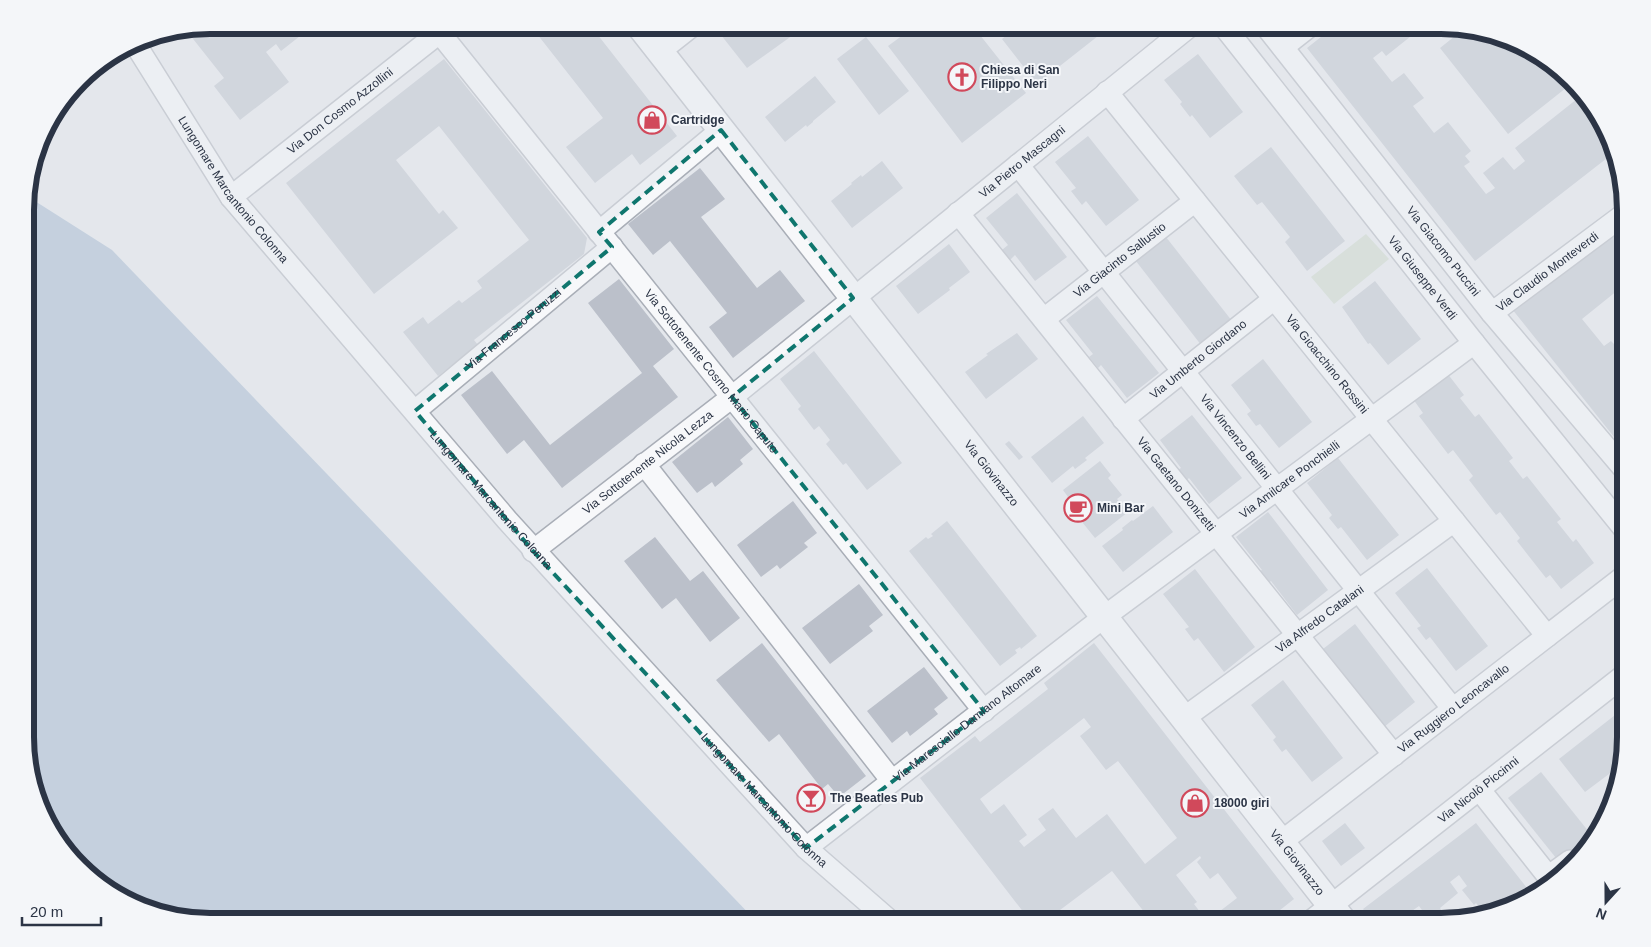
<svg xmlns="http://www.w3.org/2000/svg" width="1651" height="947" viewBox="0 0 1651 947" font-family="Helvetica,sans-serif">
<style>
.green{fill:#c9d6c5}
.water{fill:#9fb4cc}
.building{fill:#bbc0ca;fill-rule:evenodd}
.lines{fill:none;stroke-linecap:round;stroke-linejoin:round}
.minor-casing{stroke:#a9aeb7;stroke-width:24}
.tertiary-casing{stroke:#a9aeb7;stroke-width:29}
.minor{stroke:#f7f8fa;stroke-width:21}
.tertiary{stroke:#f7f8fa;stroke-width:26}
.marked{fill:none;stroke:#0f766e;stroke-width:4;stroke-dasharray:10 6;stroke-linejoin:round}
.labels{text-anchor:middle;stroke-width:4;stroke-linejoin:round;paint-order:stroke}
.poi-label{font-size:12px;font-weight:bold;fill:#2b3445;stroke:#f4f6f9;text-anchor:start}
.street-label{font-size:12px;fill:#2b3445;stroke:#f4f6f9}
.rim{fill:none;stroke:#2b3445;stroke-width:6}
</style>
<rect width="100%" height="100%" fill="#e4e7ec"/>
<polygon class="green" points="1366,234 1389,259 1334,304 1311,277"/>
<polygon class="water" points="27,196 112,250 757,922 209,922 162,916 117,897 56,840 27,761"/>
<g class="building">
<polygon points="210,25 314,25 281,51 276,44 266,52 289,82 240,120 214,86 224,78 186,30"/>
<polygon points="349,25 374,25 358,37"/>
<polygon points="530,25 590,25 677,136 640,165 632,154 595,183 566,147 603,118"/>
<polygon points="735,25 807,25 747,68 721,35"/>
<polygon points="903,25 972,25 1026,93 962,143 888,46 903,35"/>
<polygon points="1019,25 1034,25 1035,27 1038,25 1112,25 1037,84 1002,39"/>
<polygon points="1336,25 1425,25 1386,56 1382,51 1373,58 1392,82 1404,73 1424,98 1413,106 1434,133 1448,122 1471,151 1465,156 1470,162 1464,166 1486,194 1495,188 1483,173 1503,157 1514,170 1525,161 1515,148 1582,95 1595,107 1611,155 1475,261 1307,48"/>
<polygon points="1447,26 1489,31 1534,50 1571,84 1508,134 1440,48 1455,36"/>
<polygon points="866,37 909,91 879,115 837,59"/>
<polygon points="1198,54 1243,112 1210,138 1192,115 1190,117 1180,104 1182,102 1164,80"/>
<polygon points="444,59 587,238 584,254 474,340 478,345 438,376 403,332 423,317 428,324 459,300 462,303 482,288 477,281 529,240 439,126 396,160 439,214 443,210 458,228 374,294 286,183"/>
<polygon points="815,76 836,102 813,121 813,122 807,127 806,125 785,142 765,117"/>
<polygon points="1088,136 1139,200 1106,226 1086,201 1082,205 1071,191 1076,188 1055,162"/>
<polygon points="1271,147 1345,241 1307,271 1285,242 1290,237 1262,202 1257,205 1234,176"/>
<polygon points="882,161 903,188 852,228 831,201 852,184 851,183 861,175 862,177"/>
<polygon points="700,168 725,199 701,217 757,288 780,270 805,301 733,358 709,327 727,313 670,241 653,255 628,224"/>
<polygon points="1017,193 1067,257 1035,281 1015,255 1010,260 1002,250 1008,245 986,218"/>
<polygon points="1626,222 1626,289 1623,286 1582,319 1604,346 1611,341 1615,345 1624,338 1626,341 1626,452 1512,309"/>
<polygon points="1162,232 1236,326 1205,350 1132,256"/>
<polygon points="949,244 970,272 949,288 950,290 918,314 896,286"/>
<polygon points="619,279 674,349 653,366 678,397 562,488 524,440 507,454 461,395 492,371 550,445 642,373 588,303"/>
<polygon points="1375,281 1421,339 1388,365 1370,343 1368,344 1342,307"/>
<polygon points="1097,296 1159,373 1127,398 1101,365 1098,368 1089,357 1093,354 1066,320"/>
<polygon points="1017,333 1038,359 986,399 965,372 988,355 986,354"/>
<polygon points="814,351 902,463 867,490 846,463 843,465 826,444 830,440 819,426 814,430 798,409 801,406 780,379"/>
<polygon points="1263,359 1312,422 1279,448 1260,424 1256,426 1247,414 1251,411 1231,385"/>
<polygon points="1447,373 1464,395 1460,398 1475,417 1479,414 1513,458 1509,461 1523,479 1527,476 1561,519 1557,522 1573,542 1576,539 1594,563 1561,589 1550,575 1546,578 1517,541 1520,538 1500,512 1496,515 1469,480 1473,476 1453,450 1448,454 1419,416 1423,413 1413,399"/>
<polygon points="1192,415 1242,478 1209,504 1189,478 1185,482 1176,471 1181,468 1160,440"/>
<polygon points="1083,416 1104,443 1085,458 1087,460 1075,469 1073,466 1052,483 1031,457"/>
<polygon points="728,417 753,449 740,460 743,464 715,487 712,482 697,493 672,462"/>
<polygon points="1009,441 1023,457 1019,460 1005,444"/>
<polygon points="1338,458 1399,535 1367,560 1341,527 1338,529 1329,518 1332,515 1307,483"/>
<polygon points="1100,461 1111,475 1108,478 1122,495 1117,499 1128,512 1095,538 1070,507 1073,504 1063,490"/>
<polygon points="793,501 817,533 804,543 808,547 780,569 777,565 761,577 737,545"/>
<polygon points="1153,506 1173,532 1123,572 1102,546 1123,530 1122,528 1132,520 1133,521"/>
<polygon points="1268,512 1328,590 1297,615 1271,581 1267,584 1258,572 1262,570 1236,537"/>
<polygon points="947,521 1037,636 1021,649 1020,647 1015,650 1017,653 1000,666 909,551 926,537 928,539 933,536 931,534"/>
<polygon points="655,537 690,581 703,571 740,618 710,642 676,598 662,609 624,561"/>
<polygon points="1427,568 1488,646 1456,671 1430,637 1426,640 1417,628 1421,626 1395,593"/>
<polygon points="1195,569 1255,647 1224,672 1198,638 1194,641 1185,629 1189,627 1163,594"/>
<polygon points="859,584 883,615 869,626 873,631 830,664 802,628"/>
<polygon points="1355,624 1415,702 1384,727 1323,649"/>
<polygon points="762,643 866,776 839,797 828,784 822,789 779,734 769,742 716,680"/>
<path d="M1094 643 1294 899 1265 922H1152L1112 871 1044 922H1031L920 778 975 736 980 742 1048 689 1044 683ZM1084 718 1091 727 1080 736 1106 770 1118 761 1177 838 1145 864 1107 814 1076 838 1053 808 1038 819 1046 830 1024 847 1019 841 1027 835 1004 804 991 814 980 799ZM1200 856 1201 858 1197 862 1210 879 1218 873 1237 898 1207 921 1194 904 1197 902 1176 875Z"/>
<polygon points="924,667 948,698 934,709 938,714 910,736 907,731 892,743 867,711"/>
<polygon points="1283,680 1343,758 1312,782 1286,749 1282,752 1273,740 1276,737 1251,705"/>
<polygon points="1624,708 1626,749 1621,765 1585,792 1559,759"/>
<polygon points="1541,772 1593,837 1560,863 1508,798"/>
<polygon points="1345,823 1365,848 1341,866 1322,841"/>
<polygon points="1476,823 1534,897 1483,912 1476,903 1474,905 1462,890 1467,886 1459,875 1450,882 1458,893 1440,908 1443,913 1434,920 1435,922 1420,922 1427,917 1419,906 1409,913 1415,922 1373,922 1363,909"/>
</g>
<g class="lines">
<g class="minor-casing">
<g id="minor">
<path id="s1" d="M1223 25 1474 343 1626 531"/>
<path id="s2" d="M1265 25 1492 313 1626 471"/>
<path id="s3" d="M439 32 984 711"/>
<path id="s4" d="M134 42 231 197 507 520 806 848 891 922"/>
<polyline points="1283,47 1311,25"/>
<polyline points="660,51 693,25"/>
<path id="s5" d="M1107 92 1547 636"/>
<path id="s6" d="M1018 165 1453 709"/>
<path id="s7" d="M231 197 449 25"/>
<path id="s8" d="M958 213 1394 755"/>
<polyline points="599,232 721,130"/>
<path id="s9" d="M1492 313 1626 213"/>
<path id="s10" d="M1044 319 1195 201"/>
<path id="s11" d="M415 411 612 247"/>
<path id="s12" d="M1123 419 1274 299"/>
<polyline points="644,464 892,781"/>
<path id="s13" d="M533 551 732 397 1191 25"/>
<path id="s14" d="M1184 718 1454 521"/>
<polyline points="1479,789 1551,880"/>
<path id="s15" d="M1281 842 1626 575"/>
<path id="s16" d="M806 848 1104 617 1474 343"/>
<polyline points="1548,877 1570,861"/>
<path id="s17" d="M1310 922 1626 674"/>
</g>
</g>
<g class="tertiary-casing">
<g id="tertiary">
<path id="s18" d="M639 25 1344 922"/>
</g>
</g>
<use href="#minor" class="minor"/>
<use href="#tertiary" class="tertiary"/>
</g>
<path d="M0 0H1651V947H0ZM721 130 853 298 732 397 984 711 806 848 533 551 415 411 612 247 599 232Z" fill="#e4e7ec" fill-opacity=".55" fill-rule="evenodd"/>
<path class="marked" d="M721 130 853 298 732 397 984 711 806 848 533 551 415 411 612 247 599 232Z"/>
<defs>
<g id="church-ring" transform="scale(1.4375)"><circle r="9.5" fill="#f4f6f9" stroke="#d1495b" stroke-width="1.5"/><path d="M-1.2-6h2.4v3.5h3.3v2.4h-3.3V6h-2.4V-.1h-3.3v-2.4h3.3Z" fill="#d1495b"/></g>
<g id="shop-ring" transform="scale(1.4375)"><circle r="9.5" fill="#f4f6f9" stroke="#d1495b" stroke-width="1.5"/><path d="M-5-2.5h2.3a2.7 3.5 0 0 1 5.4 0H5L5.5 6h-11ZM-1.5-2.5h3a1.5 2.3 0 0 0-3 0Z" fill="#d1495b"/></g>
<g id="cafe-ring" transform="scale(1.4375)"><circle r="9.5" fill="#f4f6f9" stroke="#d1495b" stroke-width="1.5"/><path d="M-5.5-4.5H6V0H3Q3 3.5 0 3.5H-2.5Q-5.5 3.5-5.5 0ZM3-3.2v2h1.7v-2ZM-6 4.5H4V6H-6Z" fill="#d1495b"/></g>
<g id="bar-ring" transform="scale(1.4375)"><circle r="9.5" fill="#f4f6f9" stroke="#d1495b" stroke-width="1.5"/><path d="M-6-5H6L.8 .8V4.5H3.5V6h-7V4.5H-.8V.8Z" fill="#d1495b"/></g>
</defs>
<g fill-rule="evenodd">
<use href="#church-ring" x="962" y="77"/>
<use href="#shop-ring" x="652" y="120"/>
<use href="#cafe-ring" x="1078" y="508"/>
<use href="#bar-ring" x="811" y="798"/>
<use href="#shop-ring" x="1195" y="803"/>
</g>
<g class="labels">
<g class="poi-label">
<text x="981" y="74">Chiesa di San<tspan x="981" dy="14">Filippo Neri</tspan></text>
<text x="671" y="124">Cartridge</text>
<text x="1097" y="512">Mini Bar</text>
<text x="830" y="802">The Beatles Pub</text>
<text x="1214" y="807">18000 giri</text>
</g>
<g class="street-label">
<text dy="4" stroke="none"><textPath href="#s7" startOffset="139">Via Don Cosmo Azzollini</textPath></text>
<text dy="4" stroke="none"><textPath href="#s13" startOffset="625">Via Pietro Mascagni</textPath></text>
<text dy="4" stroke="none"><textPath href="#s4" startOffset="178">Lungomare Marcantonio Colonna</textPath></text>
<text dy="4" stroke="none"><textPath href="#s2" startOffset="288">Via Giacomo Puccini</textPath></text>
<text dy="4" stroke="none"><textPath href="#s10" startOffset="96">Via Giacinto Sallustio</textPath></text>
<text dy="4" stroke="none"><textPath href="#s9" startOffset="69">Via Claudio Monteverdi</textPath></text>
<text dy="4" stroke="none"><textPath href="#s1" startOffset="322">Via Giuseppe Verdi</textPath></text>
<text dy="4" stroke="none"><textPath href="#s11" startOffset="128">Via Francesco Peruzzi</textPath></text>
<text dy="4" stroke="none"><textPath href="#s12" startOffset="96">Via Umberto Giordano</textPath></text>
<text dy="4" stroke="none"><textPath href="#s5" startOffset="350">Via Gioacchino Rossini</textPath></text>
<text dy="4" stroke="none"><textPath href="#s3" startOffset="435">Via Sottotenente Cosmo Mario Caputo</textPath></text>
<text dy="4" stroke="none"><textPath href="#s6" startOffset="348">Via Vincenzo Bellini</textPath></text>
<text dy="4" stroke="none"><textPath href="#s13" startOffset="145">Via Sottotenente Nicola Lezza</textPath></text>
<text dy="4" stroke="none"><textPath href="#s18" startOffset="570">Via Giovinazzo</textPath></text>
<text dy="4" stroke="none"><textPath href="#s16" startOffset="608">Via Amilcare Ponchielli</textPath></text>
<text dy="4" stroke="none"><textPath href="#s8" startOffset="348">Via Gaetano Donizetti</textPath></text>
<text dy="4" stroke="none"><textPath href="#s4" startOffset="582">Lungomare Marcantonio Colonna</textPath></text>
<text dy="4" stroke="none"><textPath href="#s14" startOffset="168">Via Alfredo Catalani</textPath></text>
<text dy="4" stroke="none"><textPath href="#s15" startOffset="218">Via Ruggiero Leoncavallo</textPath></text>
<text dy="4" stroke="none"><textPath href="#s16" startOffset="204">Via Maresciallo Damiano Altomare</textPath></text>
<text dy="4" stroke="none"><textPath href="#s17" startOffset="214">Via Nicolò Piccinni</textPath></text>
<text dy="4" stroke="none"><textPath href="#s4" startOffset="988">Lungomare Marcantonio Colonna</textPath></text>
<text dy="4" stroke="none"><textPath href="#s18" startOffset="1065">Via Giovinazzo</textPath></text>
</g>
</g>
<path d="M0 0H1651V947H0ZM210 34H1441A176 176 0 0 1 1617 210V737A176 176 0 0 1 1441 913H210A176 176 0 0 1 34 737V210A176 176 0 0 1 210 34Z" fill="#f4f6f9" fill-rule="evenodd"/>
<path class="rim" d="M210 34H1441A176 176 0 0 1 1617 210V737A176 176 0 0 1 1441 913H210A176 176 0 0 1 34 737V210A176 176 0 0 1 210 34Z"/>
<g transform="translate(1606 902) rotate(201)" stroke="#f4f6f9" stroke-width="4" paint-order="stroke">
<path d="M0-4L9 19L0 12L-9 19Z" fill="#2b3445"/>
<text y="-8" font-size="14" font-weight="bold" text-anchor="middle" fill="#2b3445">N</text>
</g>
<path d="M22 917v8h79v-8" fill="none" stroke="#2b3445" stroke-width="2.5"/>
<text x="30" y="917" font-size="15" fill="#2b3445" stroke="#f4f6f9" stroke-width="4" paint-order="stroke">20 m</text>
</svg>
